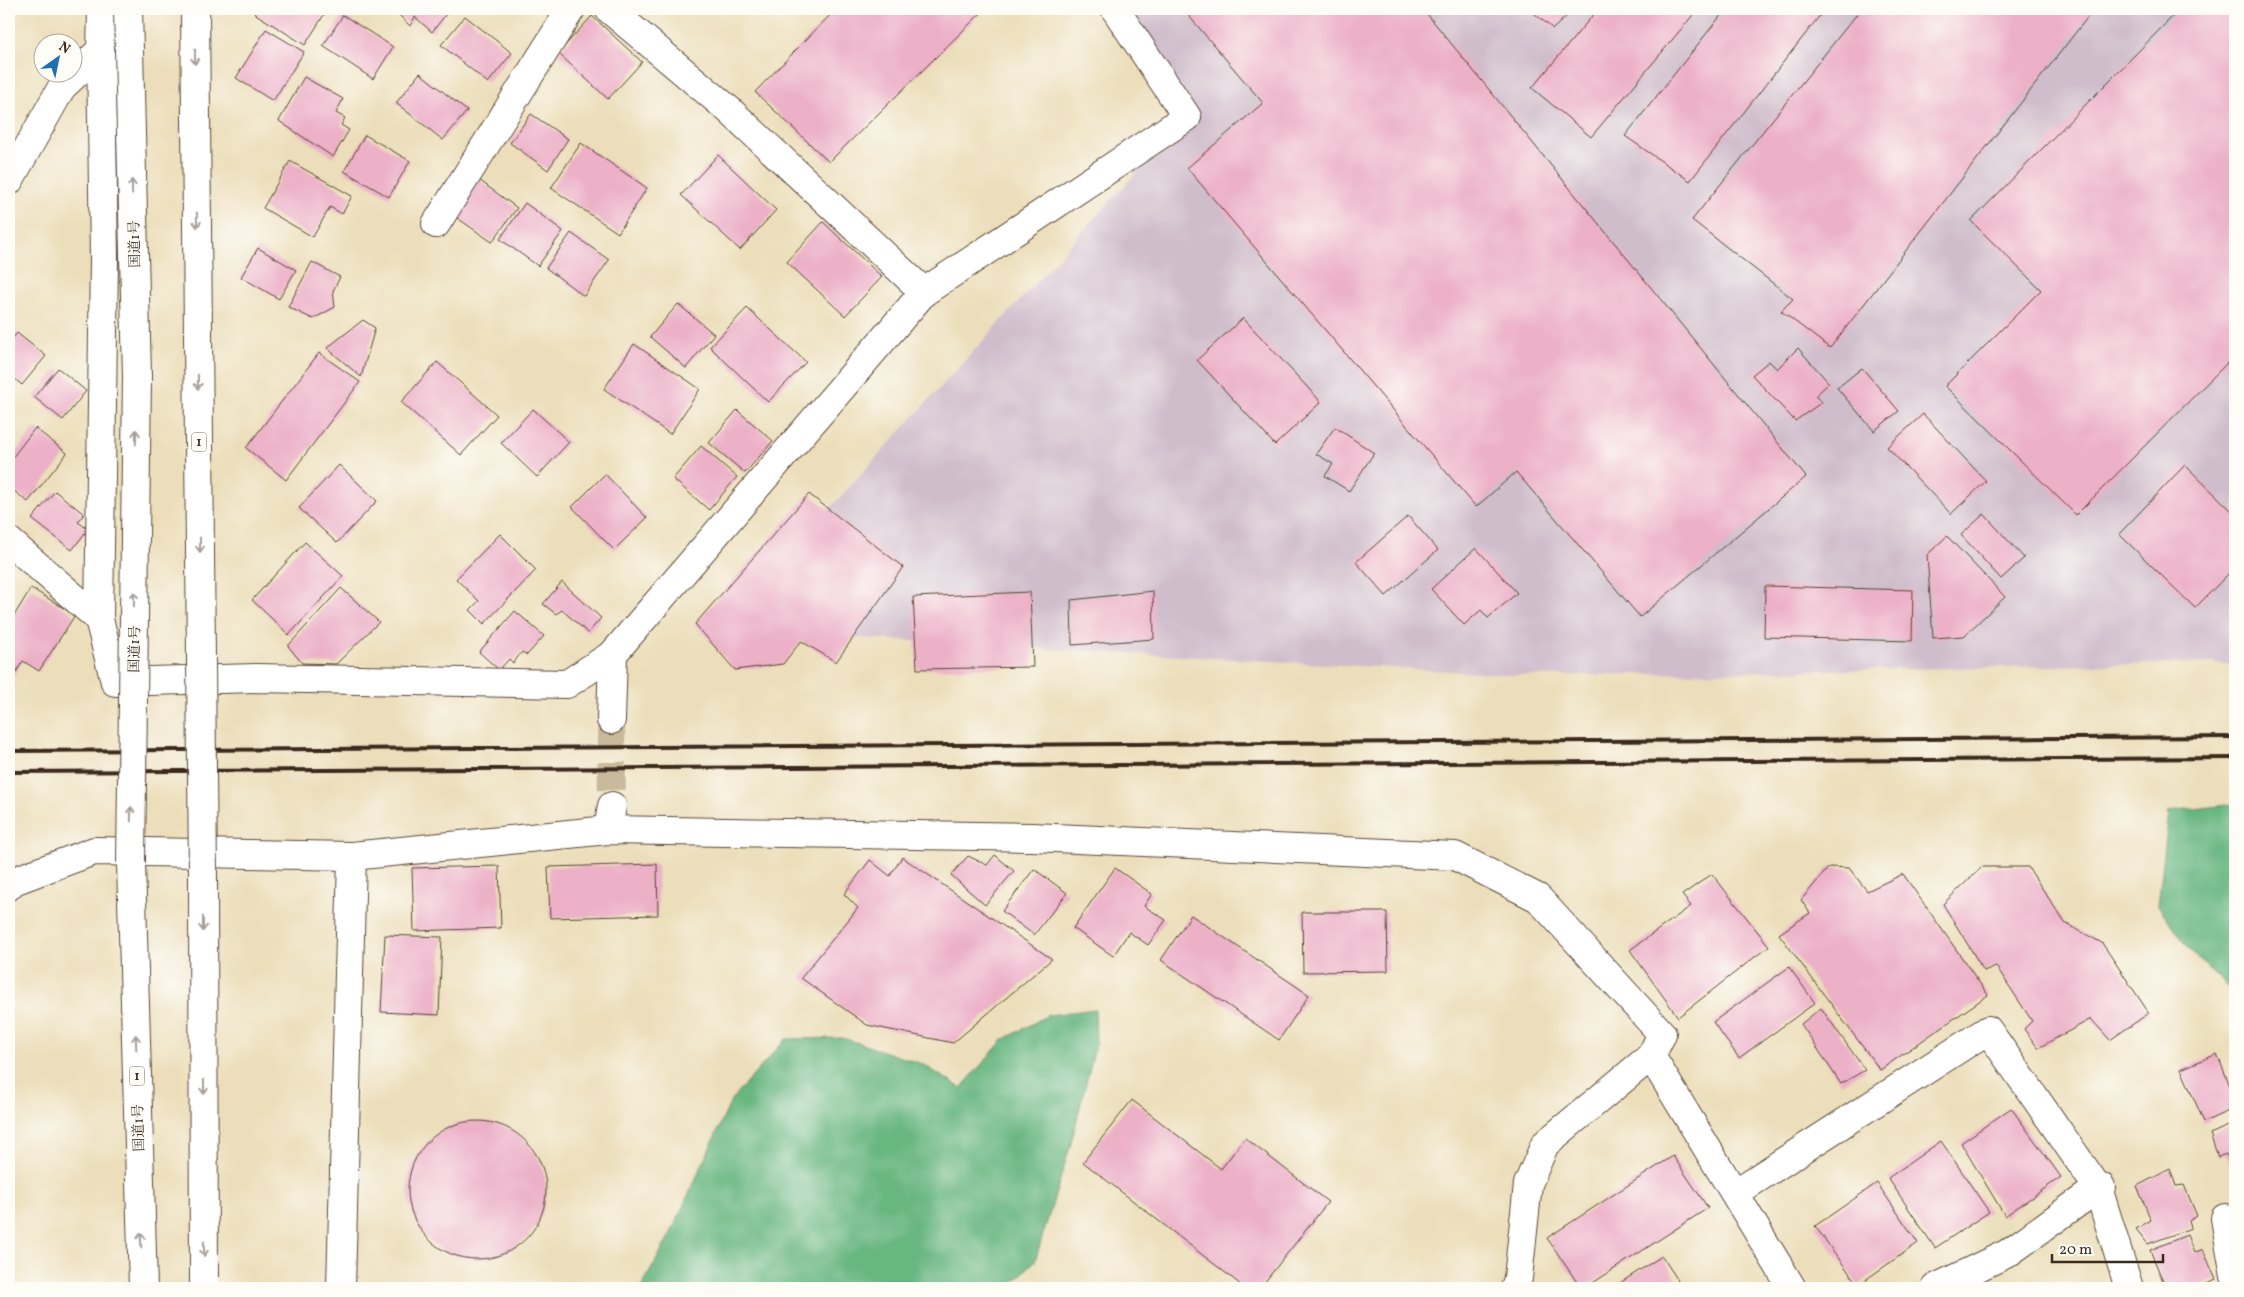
<svg xmlns="http://www.w3.org/2000/svg" width="2244" height="1297" viewBox="0 0 2244 1297" font-family="Vollkorn,'Noto Serif JP',serif">
<style>
.industrial{fill:#d0bdcc}
.forest{fill:#67b680;stroke:#51704f}
.building{fill:#ecb0c7}
.lines{fill:none;stroke-linecap:round;stroke-linejoin:round}
.minor-tunnel{stroke:#c9ba9b;stroke-width:28;stroke-dasharray:28 14;stroke-linecap:butt}
.minor-casing{stroke:#564535;stroke-width:30}
.highway-casing{stroke:#564535;stroke-width:30}
.minor{stroke:#fff;stroke-width:28}
.highway{stroke:#fff;stroke-width:28}
.rail{stroke:#3b2a1e;stroke-width:4}
.highway-bridge-casing{stroke:#564535;stroke-width:30;stroke-linecap:butt}
.highway-bridge{stroke:#fff;stroke-width:28}
.oneway{stroke:#a79f9a}
.labels{text-anchor:middle;stroke-width:4;stroke-linejoin:round;paint-order:stroke}
.shield{fill:#fdfcf7;stroke:#75695f;stroke-width:1}
.shield-label{font-size:12px;font-weight:bold;fill:#3b2a1e}
.street-label{font-size:14px;fill:#3b2a1e;stroke:#fdfcf7}
</style>
<rect width="100%" height="100%" fill="#fdfcf7"/>
<filter id="ink" filterUnits="userSpaceOnUse"><feTurbulence type="fractalNoise" baseFrequency=".02" numOctaves="2"/><feDisplacementMap in="SourceGraphic" scale="10" xChannelSelector="R" yChannelSelector="G"/><feConvolveMatrix kernelMatrix="1 2 1 2 8 2 1 2 1" color-interpolation-filters="sRGB"/></filter>
<filter id="wash" filterUnits="userSpaceOnUse"><feTurbulence type="fractalNoise" baseFrequency=".0096" numOctaves="4" result="noise"/><feDisplacementMap in="SourceGraphic" scale="20" xChannelSelector="R" yChannelSelector="G"/><feGaussianBlur stdDeviation="1.12" result="paint"/><feColorMatrix in="noise" values="0 0 0 0 0 0 0 0 0 0 0 0 0 0 0 0 0 1.4 0 .05"/><feComposite in="paint" operator="in"/></filter>
<g filter="url(#wash)">
<rect width="100%" height="100%" fill="#ecdeba"/>
<polygon class="industrial" points="1115,9 2235,9 2235,665 2213,663 1536,676 719,630 1187,117"/>
<g class="forest">
<polygon points="2235,804 2235,992 2188,949 2158,905 2169,812"/>
<polygon points="1095,1009 1096,1043 1070,1147 1035,1261 1008,1288 641,1288 671,1233 732,1099 786,1039 843,1038 922,1064 961,1088 1003,1040 1048,1015"/>
</g>
<g id="blocks">
<g class="building">
<polygon points="256,9 319,9 325,13 305,45 254,13"/>
<polygon points="393,9 450,9 432,32 415,17 410,26"/>
<polygon points="836,9 985,9 829,162 755,92"/>
<polygon points="1183,9 1423,9 1806,477 1640,617 1516,472 1476,507 1187,168 1263,103"/>
<polygon points="1529,9 1574,9 1553,29"/>
<polygon points="1598,9 1698,9 1591,137 1532,88"/>
<polygon points="1726,9 1825,9 1690,181 1625,136"/>
<polygon points="1861,9 2094,9 1830,348 1781,311 1793,299 1692,220"/>
<polygon points="2180,9 2235,9 2235,355 2076,515 1945,386 2041,290 1971,221"/>
<polygon points="343,15 393,47 373,79 323,46"/>
<polygon points="465,16 512,53 488,83 441,45"/>
<polygon points="592,16 642,62 608,99 558,53"/>
<polygon points="266,29 304,52 273,101 236,78"/>
<polygon points="420,73 467,111 443,140 396,103"/>
<polygon points="304,77 343,99 336,113 345,118 341,125 349,130 333,157 279,121"/>
<polygon points="531,114 568,139 548,170 510,143"/>
<polygon points="365,135 410,161 389,197 344,171"/>
<polygon points="581,143 647,188 618,233 551,188"/>
<polygon points="718,155 776,210 740,250 681,195"/>
<polygon points="290,161 352,196 342,214 330,207 313,237 263,208"/>
<polygon points="479,180 517,208 492,242 453,215"/>
<polygon points="525,203 563,231 538,266 500,239"/>
<polygon points="823,222 882,277 845,316 787,262"/>
<polygon points="571,233 609,260 584,296 546,268"/>
<polygon points="258,248 296,270 279,299 241,277"/>
<polygon points="312,262 340,277 333,291 335,307 313,319 288,307"/>
<polygon points="678,304 714,334 686,368 650,337"/>
<polygon points="747,308 806,362 768,402 710,347"/>
<polygon points="1243,318 1321,402 1275,445 1197,360"/>
<polygon points="363,320 375,328 361,377 327,348"/>
<polygon points="17,333 46,356 22,385 9,374 9,343"/>
<polygon points="634,344 700,389 670,434 604,389"/>
<polygon points="1798,348 1829,383 1815,396 1822,402 1795,421 1752,375 1769,361 1777,369"/>
<polygon points="319,353 360,382 286,480 246,448"/>
<polygon points="437,362 497,415 461,455 401,402"/>
<polygon points="58,368 86,391 63,420 34,397"/>
<polygon points="1862,368 1899,411 1874,431 1837,388"/>
<polygon points="533,409 569,442 537,477 501,443"/>
<polygon points="737,410 773,441 745,473 709,443"/>
<polygon points="1923,414 1986,481 1951,514 1887,447"/>
<polygon points="1335,427 1374,453 1349,491 1325,476 1333,464 1316,454"/>
<polygon points="35,428 67,453 28,502 9,487 9,462"/>
<polygon points="701,446 737,477 709,510 673,479"/>
<polygon points="339,465 377,501 337,543 299,508"/>
<polygon points="2185,465 2235,514 2235,567 2195,608 2119,534"/>
<polygon points="605,474 647,518 614,550 572,507"/>
<polygon points="55,491 84,514 78,522 88,529 72,550 32,519"/>
<polygon points="809,494 903,567 836,662 801,641 783,664 735,670 695,624"/>
<polygon points="1984,514 2024,558 2001,579 1961,535"/>
<polygon points="1408,516 1438,550 1386,596 1356,562"/>
<polygon points="500,534 536,570 484,624 470,610 479,601 456,579"/>
<polygon points="1947,536 2005,597 1964,636 1933,638 1927,555"/>
<polygon points="305,542 343,576 289,635 252,600"/>
<polygon points="1476,548 1517,593 1488,618 1481,610 1464,625 1431,589"/>
<polygon points="562,582 601,618 588,633 562,610 556,614 543,604"/>
<polygon points="1765,586 1913,590 1912,641 1764,637"/>
<polygon points="31,588 75,615 39,671 23,661 15,674 9,670 9,624"/>
<polygon points="341,588 379,622 336,664 302,663 288,646"/>
<polygon points="1153,591 1154,639 1072,645 1071,600"/>
<polygon points="1030,592 1033,667 917,669 913,597"/>
<polygon points="515,611 544,636 527,655 522,652 513,663 509,659 499,670 479,652"/>
<polygon points="995,855 1014,871 985,905 951,875 968,856 987,865"/>
<polygon points="902,857 1052,959 953,1043 867,1025 801,978 858,908 844,894 870,860 890,876"/>
<polygon points="657,864 658,915 550,918 548,867"/>
<polygon points="499,866 501,928 414,931 412,868"/>
<polygon points="1829,867 1849,868 1867,891 1903,874 1988,995 1880,1070 1779,934 1810,913 1801,900"/>
<polygon points="1982,867 2028,867 2065,923 2102,943 2149,1013 2110,1040 2091,1019 2038,1048 2024,1029 2032,1021 1996,966 1984,971 1943,904"/>
<polygon points="1115,868 1152,894 1144,906 1166,920 1148,945 1129,932 1113,956 1073,928"/>
<polygon points="1034,869 1067,893 1034,935 1002,911"/>
<polygon points="1712,874 1769,946 1678,1017 1630,950 1691,906 1682,895"/>
<polygon points="1302,912 1387,912 1388,971 1303,972"/>
<polygon points="1191,915 1309,995 1279,1040 1161,960"/>
<polygon points="385,935 442,937 439,1015 381,1012"/>
<polygon points="1789,967 1815,1003 1739,1058 1713,1022"/>
<polygon points="1821,1008 1865,1070 1841,1084 1801,1024"/>
<polygon points="2217,1054 2235,1098 2235,1108 2204,1122 2181,1069"/>
<polygon points="1132,1100 1221,1169 1245,1138 1328,1202 1260,1288 1245,1288 1083,1162"/>
<polygon points="2011,1108 2061,1177 2005,1216 1961,1143"/>
<circle cx="477" cy="1190" r="69"/>
<polygon points="2235,1123 2235,1173 2226,1154 2218,1157 2210,1134"/>
<polygon points="1941,1141 1989,1212 1935,1248 1888,1178"/>
<polygon points="1673,1156 1708,1208 1585,1288 1581,1288 1547,1238"/>
<polygon points="2170,1169 2176,1186 2184,1185 2197,1216 2189,1221 2191,1228 2148,1244 2136,1229 2151,1220 2137,1186"/>
<polygon points="1877,1183 1918,1243 1858,1285 1815,1226"/>
<polygon points="2187,1235 2194,1253 2203,1249 2216,1280 2197,1288 2166,1288 2150,1250"/>
<polygon points="1662,1256 1683,1288 1612,1288"/>
</g>
</g>
</g>
<g filter="url(#ink)">
<use href="#blocks" fill-opacity="0" stroke="#564535" stroke-width="1"/>
<g class="lines">
<polyline class="minor-tunnel" points="611,720 612,806"/>
<g class="minor-casing">
<g id="minor">
<polyline points="609,9 729,110 924,292"/>
<polyline points="101,50 104,260 99,619 115,682 256,678 567,684 613,654 924,292 1187,117 1115,9"/>
<polyline points="9,181 62,87 101,50 102,9"/>
<polyline points="436,224 571,9"/>
<polyline points="9,541 99,619"/>
<polyline points="611,720 613,654"/>
<polyline points="608,830 612,806"/>
<polyline points="9,886 11,882 94,851 352,856 608,830 1032,837 1455,856 1538,898 1662,1034 1651,1056 1545,1144 1528,1184 1518,1278 1515,1288"/>
<polyline points="1651,1056 1792,1288"/>
<polyline points="2101,1187 2098,1188 2129,1288"/>
<polyline points="1735,1193 1988,1030 2098,1188 2008,1253 1935,1288"/>
<polyline points="2225,1218 2235,1276"/>
<polyline points="341,1288 352,856"/>
</g>
</g>
<g class="highway-casing">
<g id="highway">
<polyline points="131,863 143,1288"/>
<polyline points="203,876 204,1288"/>
</g>
</g>
<use href="#minor" class="minor"/>
<use href="#highway" class="highway"/>
<g class="rail">
<polyline points="9,751 2235,737"/>
<polyline points="9,772 2235,758"/>
</g>
<g class="highway-bridge-casing">
<g id="highway-bridge">
<polyline points="128,9 137,376 131,863"/>
<polyline points="195,9 203,876"/>
</g>
</g>
<use href="#highway-bridge" class="highway-bridge"/>
</g>
<defs><path id="oneway-shaft" d="M-6 0H5M1.5-3L5.5 0L1.5 3" fill="none" stroke-width="1.6" stroke-linecap="round" stroke-linejoin="round" transform="scale(1.25)"/></defs>
<g class="oneway">
<use href="#oneway-shaft" transform="translate(195 57) rotate(90)"/>
<use href="#oneway-shaft" transform="translate(132 187) rotate(-91)"/>
<use href="#oneway-shaft" transform="translate(197 220) rotate(89)"/>
<use href="#oneway-shaft" transform="translate(198 382) rotate(89)"/>
<use href="#oneway-shaft" transform="translate(136 437) rotate(-89)"/>
<use href="#oneway-shaft" transform="translate(200 545) rotate(90)"/>
<use href="#oneway-shaft" transform="translate(134 599) rotate(-89)"/>
<use href="#oneway-shaft" transform="translate(131 814) rotate(-89)"/>
<use href="#oneway-shaft" transform="translate(203 924) rotate(90)"/>
<use href="#oneway-shaft" transform="translate(136 1042) rotate(-92)"/>
<use href="#oneway-shaft" transform="translate(204 1087) rotate(90)"/>
<use href="#oneway-shaft" transform="translate(141 1240) rotate(-92)"/>
<use href="#oneway-shaft" transform="translate(204 1249) rotate(90)"/>
</g>
</g>
<g class="labels">
<g class="shield">
<rect x="191.5" y="432.5" width="15" height="19" rx="4"/>
<rect x="129.5" y="1066.5" width="15" height="19" rx="4"/>
</g>
<g class="shield-label">
<text x="199" y="446">1</text>
<text x="137" y="1080">1</text>
</g>
<g class="street-label">
<text transform="translate(134 244) rotate(-91)" y="5">国道1号</text>
<text transform="translate(134 649) rotate(-89)" y="5">国道1号</text>
<text transform="translate(138 1128) rotate(-92)" y="5">国道1号</text>
</g>
</g>
<rect width="2244" height="1297" fill="none" stroke="#fdfcf7" stroke-width="30"/>
<g transform="translate(58 58) rotate(33)"><circle r="24" fill="#fdfcf7" stroke="#afa8a0"/>
<path d="M0-4L9 19L0 12L-9 19Z" fill="#1f6fb2"/>
<text y="-8" font-size="14" font-weight="bold" text-anchor="middle" fill="#3b2a1e">N</text>
</g>
<path d="M2052 1254v8h111v-8" fill="none" stroke="#3b2a1e" stroke-width="2.5"/>
<text x="2059" y="1254" font-size="15" fill="#3b2a1e" stroke="#fdfcf7" stroke-width="4" paint-order="stroke">20 m</text>
</svg>
